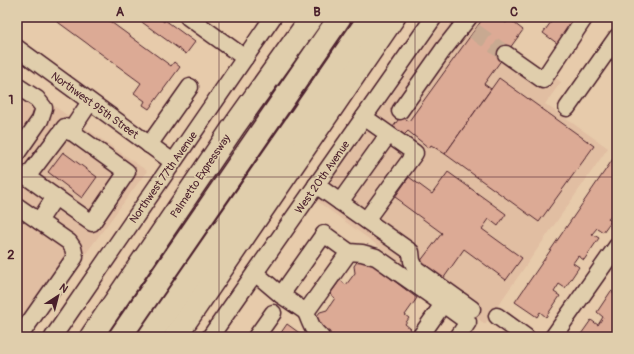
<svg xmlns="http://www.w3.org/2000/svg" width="634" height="354" viewBox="0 0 634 354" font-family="Pangolin,sans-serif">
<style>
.built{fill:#e1bea2}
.building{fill:#dcaa95;stroke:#4a1f2b}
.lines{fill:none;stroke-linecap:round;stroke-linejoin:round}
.minor-tunnel{stroke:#c8a991;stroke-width:16;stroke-dasharray:16 8;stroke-linecap:butt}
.minor-casing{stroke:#4a1f2b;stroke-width:19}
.highway-casing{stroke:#4a1f2b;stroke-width:25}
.minor{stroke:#e0ceac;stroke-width:16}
.highway{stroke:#e0ceac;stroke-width:22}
.grid{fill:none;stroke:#4a1f2b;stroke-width:1;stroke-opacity:0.55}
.labels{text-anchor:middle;stroke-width:3.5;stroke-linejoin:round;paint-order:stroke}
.street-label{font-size:11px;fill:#4a1f2b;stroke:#e0ceac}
.neatline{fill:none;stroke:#4a1f2b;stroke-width:1.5}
.grid-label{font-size:13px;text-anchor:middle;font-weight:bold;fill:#4a1f2b}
</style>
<rect width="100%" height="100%" fill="#e7cbab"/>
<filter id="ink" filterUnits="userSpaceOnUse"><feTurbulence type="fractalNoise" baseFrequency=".025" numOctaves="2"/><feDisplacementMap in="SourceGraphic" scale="8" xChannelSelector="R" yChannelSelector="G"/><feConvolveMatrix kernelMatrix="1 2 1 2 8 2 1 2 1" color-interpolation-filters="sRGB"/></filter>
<g filter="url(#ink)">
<g class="built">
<polygon points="447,17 470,17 561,82 545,104 608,148 485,324 317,201"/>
<polygon points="17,80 147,171 24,337 17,337"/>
</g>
<g class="building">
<polygon points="51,17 104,17 171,66 174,62 180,67 149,109 143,105 145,101 134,93 141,83"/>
<polygon points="141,17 158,17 164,22 165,20 195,42 186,54 139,20"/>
<polygon points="484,17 499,17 506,23 509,19 523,30 484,84 491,89 445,154 431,145 429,148 408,131 404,135 393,127 401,116 409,121"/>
<polygon points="544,17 577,17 558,44 543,33 551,22"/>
<polygon points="499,78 594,146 539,222 445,154"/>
<polygon points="63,152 97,177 82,198 48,172"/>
<polygon points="613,159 617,162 617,207 608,219 611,221 603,232 597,228 592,234 599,238 584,260 578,256 573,263 579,267 565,288 559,284 554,292 560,296 546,317 540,312 537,317 515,302"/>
<polygon points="448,172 506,214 498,226 489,219 482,229 522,258 506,280 464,249 443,279 420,262 442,233 401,203 402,202 395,197 409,177 432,194"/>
<polygon points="361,256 377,268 380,268 381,271 417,298 405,315 409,318 405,324 411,329 405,337 336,337 333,335 330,336 330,332 313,321 320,312 327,310 335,298 330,294 340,280 346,285 355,273 354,266"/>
<polygon points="611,291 617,295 617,337 579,337 591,320 598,325 603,317 597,312"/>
<polygon points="287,324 305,337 278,337"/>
</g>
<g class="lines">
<polyline class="minor-tunnel" points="474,31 506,54"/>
<g class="minor-casing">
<g id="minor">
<polyline points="188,17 245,58"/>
<polyline points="17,48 173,162"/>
<polyline points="506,54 543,80 585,17"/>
<polyline points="17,86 37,99 44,108 40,120 17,153"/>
<polyline points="567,108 617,37"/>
<polyline points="400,111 443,50 469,17"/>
<polyline points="364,117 415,153 366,220"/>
<polygon points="65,127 127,172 92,223 27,177"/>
<polyline points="70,132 90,102"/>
<polyline points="149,145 190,87"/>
<polyline points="316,185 411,252 412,261 416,269 472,309"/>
<polyline points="340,202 388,135"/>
<polyline points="17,206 69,242 73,248 75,257 19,337"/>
<polyline points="39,221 55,197"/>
<polyline points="349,252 306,312 281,295 324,234 349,252 362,253 376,257 443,304"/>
<polyline points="255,273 281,295"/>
<path d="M306 312C310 322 312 330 321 337"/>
<polyline points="497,316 526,337"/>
<polyline points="53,337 273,17"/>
<polyline points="210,337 434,17"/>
<polyline points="256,337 273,313"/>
<polyline points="420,337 443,304 468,322 458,337"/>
<polyline points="553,337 617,246"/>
</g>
</g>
<g class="highway-casing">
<g id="highway">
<polyline points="91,337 235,125 312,17"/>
<polyline points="120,337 340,17"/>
<polyline points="149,337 370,17"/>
<polyline points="175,337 394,17"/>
</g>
</g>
<use href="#minor" class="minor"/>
<use href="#highway" class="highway"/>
</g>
</g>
<path class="grid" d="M219 17V337M415 17V337M17 177H617"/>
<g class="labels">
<g class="street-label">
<text transform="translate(95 105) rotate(36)" y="4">Northwest 95th Street</text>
<text transform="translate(200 176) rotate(-56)" y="4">Palmetto Expressway</text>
<text transform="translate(163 177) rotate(-55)" y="4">Northwest 77th Avenue</text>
<text transform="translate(322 177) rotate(-55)" y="4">West 20th Avenue</text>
</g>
</g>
<rect width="634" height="354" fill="none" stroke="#e0ceac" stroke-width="44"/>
<g transform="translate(58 296) rotate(36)" stroke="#e0ceac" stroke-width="3" paint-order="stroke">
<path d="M0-3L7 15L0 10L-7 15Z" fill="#4a1f2b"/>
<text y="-6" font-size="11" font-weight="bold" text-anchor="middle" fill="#4a1f2b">N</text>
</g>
<rect x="22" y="22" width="590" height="310" class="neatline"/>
<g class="grid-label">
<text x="120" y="16">A</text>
<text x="317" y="16">B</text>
<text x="514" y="16">C</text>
<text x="11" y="104">1</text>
<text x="11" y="259">2</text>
</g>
</svg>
